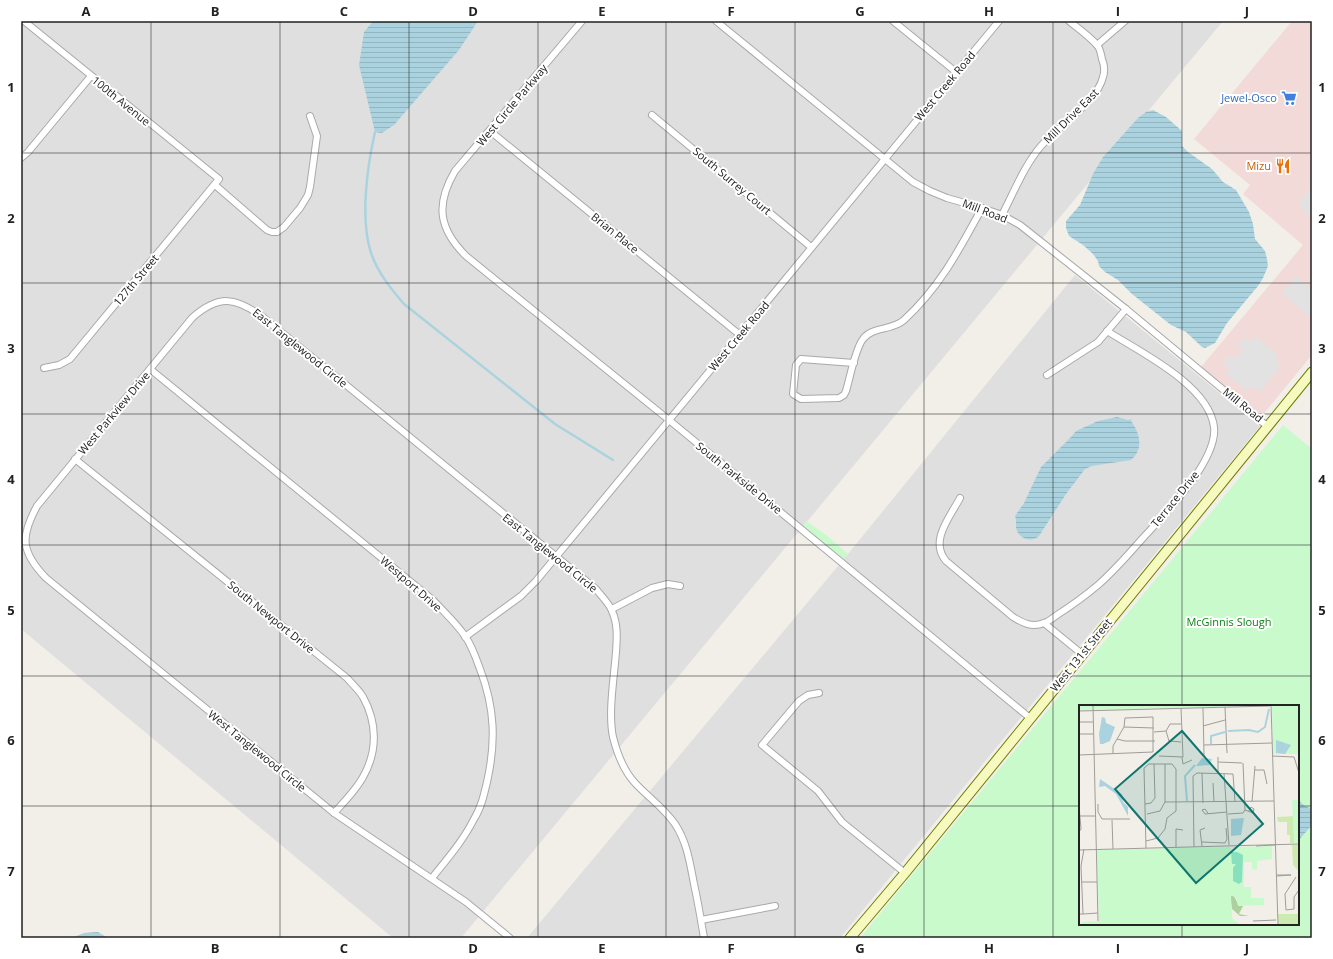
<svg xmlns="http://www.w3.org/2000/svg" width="1333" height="959" viewBox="0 0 1333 959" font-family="'Open Sans',sans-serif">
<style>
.residential{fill:#e0dfdf}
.commercial{fill:#f2dad9}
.park{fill:#c8facc;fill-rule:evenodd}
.parking{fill:#e2e2e2}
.water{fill:url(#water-rules)}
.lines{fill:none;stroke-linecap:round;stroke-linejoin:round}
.stream{stroke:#aad3df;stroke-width:2.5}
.street-casing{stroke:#a9a9a9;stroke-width:8}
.secondary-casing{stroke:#707d05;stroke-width:11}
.street{stroke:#fff;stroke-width:6}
.secondary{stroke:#f7fabf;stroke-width:9}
.grid{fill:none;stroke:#222;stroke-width:1;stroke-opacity:0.55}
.labels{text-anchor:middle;stroke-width:4;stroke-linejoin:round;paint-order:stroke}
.street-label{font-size:11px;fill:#222;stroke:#fff}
.shop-label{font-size:11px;fill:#366cbe;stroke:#fff;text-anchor:end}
.food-label{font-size:11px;fill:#c56008;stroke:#fff;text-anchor:end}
.park-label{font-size:11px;fill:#0c8416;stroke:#fff}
.inset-river{fill:none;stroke:#aad3df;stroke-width:2}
.inset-road{fill:none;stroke:#9f9d99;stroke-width:1}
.view{fill:#0f766e;fill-opacity:0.15;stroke:#0f766e;stroke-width:2}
.inset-edge{fill:none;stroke:#222;stroke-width:2}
.neatline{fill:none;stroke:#222;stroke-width:1.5}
.grid-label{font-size:13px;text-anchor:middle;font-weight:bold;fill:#222}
</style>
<defs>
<pattern id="water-rules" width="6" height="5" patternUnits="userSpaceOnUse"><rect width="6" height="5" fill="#aad3df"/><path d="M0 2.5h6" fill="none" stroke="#92b5bf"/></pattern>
</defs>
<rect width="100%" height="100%" fill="#f2efe9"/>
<g class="residential">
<polygon points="21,21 995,21 627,465 632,470 1003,21 1223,21 461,938 393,938 21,629"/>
<polygon points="1075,275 1260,426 840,938 527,938 848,554"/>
</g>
<polygon class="commercial" points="1292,21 1312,21 1312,355 1261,417 1201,367 1303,245 1243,194 1250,185 1194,139"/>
<g class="park">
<path d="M1283 425 1312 449V938H860ZM1080 706H1298V924H1080Z"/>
<polygon points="806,521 826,535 848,554 844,559 822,542 803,525"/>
</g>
<g class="parking">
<polygon points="1312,186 1312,218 1300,208 1301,200"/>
<polygon points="1296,276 1312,289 1312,313 1309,316 1282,293"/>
<polygon points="1255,336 1279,356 1275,361 1281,366 1260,392 1252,386 1247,391 1225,373 1229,368 1223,363 1230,355 1236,359 1243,350 1238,345 1244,337 1250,342"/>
</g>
<g class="water">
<polygon points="373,21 478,21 459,50 394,125 382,133 375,132 359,65 364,32"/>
<polygon points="1153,110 1166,117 1182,131 1182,146 1188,152 1212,169 1223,182 1236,190 1249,212 1253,224 1255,239 1265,251 1267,259 1268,266 1263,278 1258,286 1227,323 1215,343 1205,348 1202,347 1186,332 1171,325 1132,294 1118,280 1105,272 1099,266 1098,261 1093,254 1083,245 1069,236 1066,228 1066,221 1080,205 1093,174 1103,157 1138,118 1146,112"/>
<path d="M1117 417 1128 420 1132 419 1131 421C1140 433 1144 449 1131 460L1092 466 1085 469 1066 494 1039 536C1033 542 1021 540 1017 531 1015 527 1017 520 1015 516L1024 503 1041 467 1071 437 1076 431 1098 421Z"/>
<polygon points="1298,800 1305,806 1312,809 1312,825 1298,841"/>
<polygon points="98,932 108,938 71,938 84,933"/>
</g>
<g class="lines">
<path class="stream" d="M375 132C367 167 360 219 371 253 378 273 391 289 404 304L555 424 613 460"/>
<g class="street-casing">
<g id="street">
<polyline points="24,21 219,179 70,359 59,365 44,368"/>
<path d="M582 21 455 171C435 205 439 229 466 256L669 420 1030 718"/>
<polyline points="716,21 913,182 930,191 947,198 982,208 1002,215 1020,225 1126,309 1267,426"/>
<polyline points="893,21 956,72"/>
<polyline points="1097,45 1125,21"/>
<polyline points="652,115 811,247"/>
<polyline points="490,131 740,335"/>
<polyline points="21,158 28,152 91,76"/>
<polyline points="215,185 267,230 272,232 277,232 284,227 300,208 308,195 310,187 317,136 310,116"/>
<path d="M1002 215C1014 192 1024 166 1041 146 1057 127 1098 101 1103 77 1105 71 1104 64 1102 59 1101 54 1100 48 1097 45 1089 36 1078 28 1069 21"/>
<path d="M854 363 801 359 796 365 793 394 801 399 839 398 844 395 846 391C850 378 855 349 863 339 873 326 892 331 904 320 940 287 959 250 982 208"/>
<path d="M150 369 433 600C444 612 456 623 465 636 472 646 476 658 480 669 495 708 496 742 487 782 484 795 481 808 474 819 463 841 447 859 432 878"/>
<polyline points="1047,375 1098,342 1126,309"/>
<path d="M75 459 347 678C352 684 359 690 363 697 377 722 378 751 363 777 356 790 344 802 334 813"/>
<path d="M960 498C950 517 929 541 946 561L1013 617C1023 623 1032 628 1044 623 1048 622 1053 618 1057 615 1071 606 1085 596 1098 585 1114 571 1128 555 1142 539 1163 516 1218 461 1214 427 1209 385 1140 352 1107 331"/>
<polyline points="612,609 652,588 668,584 680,586"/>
<polyline points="1044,623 1082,654"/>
<polyline points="465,637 521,596 536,581 999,21"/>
<polyline points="819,693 808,695 799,701 762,745 818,791 842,822 905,873"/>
<polyline points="701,920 775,906"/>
<path d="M510 938 466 902 334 813 46 578C21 552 20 537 37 506L192 318C219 294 236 297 264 318L596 589C601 596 609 603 612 611 618 624 617 638 616 652 614 678 608 713 613 737 617 753 624 771 635 783 648 797 664 808 675 824 687 842 690 863 694 884 698 902 701 920 704 938"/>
</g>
</g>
<g class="secondary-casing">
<polyline id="secondary" points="850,938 905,873 1312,372"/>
</g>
<use href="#street" class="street"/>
<use href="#secondary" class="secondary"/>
</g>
<path class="grid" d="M151 21V938M280 21V938M409 21V938M538 21V938M666 21V938M795 21V938M924 21V938M1053 21V938M1182 21V706M21 153H1312M21 283H1312M21 414H1312M21 545H1312M21 676H1312M21 806H1080M1298 806H1312M1182 924V938"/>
<defs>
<g id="supermarket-bare" transform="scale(1.2)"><path d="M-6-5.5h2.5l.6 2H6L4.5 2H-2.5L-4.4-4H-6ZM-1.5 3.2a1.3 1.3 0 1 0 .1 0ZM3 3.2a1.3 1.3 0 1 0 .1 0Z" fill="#3f7fe0" stroke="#fff" stroke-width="2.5" paint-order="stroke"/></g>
<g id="restaurant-bare" transform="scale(1.2)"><path d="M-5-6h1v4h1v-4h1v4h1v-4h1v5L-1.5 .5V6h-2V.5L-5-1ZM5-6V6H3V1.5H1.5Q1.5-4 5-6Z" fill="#e8710a" stroke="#fff" stroke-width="2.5" paint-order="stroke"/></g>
</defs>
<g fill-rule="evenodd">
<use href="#supermarket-bare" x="1289" y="98"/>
<use href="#restaurant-bare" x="1283" y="166"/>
</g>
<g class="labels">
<g class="street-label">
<text transform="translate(945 86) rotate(-50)" y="4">West Creek Road</text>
<text transform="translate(121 101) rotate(39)" y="4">100th Avenue</text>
<text transform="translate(512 105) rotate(-50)" y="4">West Circle Parkway</text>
<text transform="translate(1071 116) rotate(-45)" y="4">Mill Drive East</text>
<text transform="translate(732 181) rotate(40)" y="4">South Surrey Court</text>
<text transform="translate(985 211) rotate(21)" y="4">Mill Road</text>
<text transform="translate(615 233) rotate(39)" y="4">Brian Place</text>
<text transform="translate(136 280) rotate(-50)" y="4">127th Street</text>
<text transform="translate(739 336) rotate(-50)" y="4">West Creek Road</text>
<text transform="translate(300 348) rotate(39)" y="4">East Tanglewood Circle</text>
<text transform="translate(1243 405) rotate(39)" y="4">Mill Road</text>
<text transform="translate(114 413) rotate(-50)" y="4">West Parkview Drive</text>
<text transform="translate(739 478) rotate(39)" y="4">South Parkside Drive</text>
<text transform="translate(1175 499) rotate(-51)" y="4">Terrace Drive</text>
<text transform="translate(550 553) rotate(39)" y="4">East Tanglewood Circle</text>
<text transform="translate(411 584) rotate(41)" y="4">Westport Drive</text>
<text transform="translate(271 617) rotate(39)" y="4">South Newport Drive</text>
<text transform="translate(1081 655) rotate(-51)" y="4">West 131st Street</text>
<text transform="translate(257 751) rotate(39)" y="4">West Tanglewood Circle</text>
</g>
<g class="shop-label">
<text x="1277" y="102">Jewel-Osco</text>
</g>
<g class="food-label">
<text x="1271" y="170">Mizu</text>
</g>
<g class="park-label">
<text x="1229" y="626">McGinnis Slough</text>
</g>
</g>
<g transform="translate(1079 705)">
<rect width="220" height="220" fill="#f2efe9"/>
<path d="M216 111 215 138H211V130H208V117H199L198 112ZM213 140H220V166L214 160ZM199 209H220V220H199Z" fill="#cdebb0"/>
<path d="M151 142 155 191 160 201H164L160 209 170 211H161L153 204 152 197 134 183Z" fill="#add19e"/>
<path d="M0 0H220V49H194L193 1 0 5ZM213 95H220V138H215ZM193 141V154L178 156V165L173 164V157H165V182H172V193H185V200L159 201 157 192 152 191 153 213 161 220H3V217L20 216 18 145 151 142 152 146H154V142Z" fill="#c8facc"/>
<path d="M152 147H158L164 150 163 177 160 179 154 176V163L157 159H153Z" fill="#88e0be"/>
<path d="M23 12 26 13 27 18 36 22 31 36 24 39H21L20 29ZM197 35 212 40 206 49 197 48ZM123 53 133 54 131 60 117 61ZM21 74 43 89 44 97 49 102V111L37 89 26 81 20 82ZM165 113 162 130 152 131V114Z" fill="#aad3df"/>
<path class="inset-river" d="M149 26 170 25 179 27 186 22 190 4M132 39V31L146 27M108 96 106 71 116 60"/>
<path class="inset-road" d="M14 0 19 216M192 0 199 220M146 2 148 48M124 3 125 50M0 6 191 1M0 17H14M124 21 146 15M45 22 75 23M75 27 87 26M0 29H14M38 34 46 36H76M102 37 90 36 87 26 91 19H102M125 40 193 38M0 50 74 47V12L46 13 45 22 34 41V49M80 51 104 52 102 3M193 51 215 52 220 68M103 52 104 59 113 55M139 52V68M139 57 163 58M176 65H185L188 79M123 68 124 98M145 68 150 140M154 69 156 97M134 78 135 97M86 97 195 96M173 97 176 61M19 99V107L23 114H51M66 99 72 98 76 93 75 59M0 101 2 124 0 127M166 105 174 108 175 104 172 102 170 106M129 108 126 104 123 105 126 109 148 107M68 109 81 106 86 97V59M149 109 164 108 166 105 164 58M0 111H17M33 115 34 144M67 136 79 133 86 124 88 113 97 106V64L93 59H70L65 63 67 143M123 137 146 138 148 134 147 123M123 141 121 125 126 123M177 141 196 140M97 142V124L104 125M115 142 114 71 118 68 154 69M0 145 220 139M198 170H212L198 171M217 172 206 189 207 205 215 204V192L220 185M2 177H18M0 209H4L2 161 5 144M4 209 19 208M174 216 197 215"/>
<path class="view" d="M103 26 184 119 117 178 36 84Z"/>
<rect width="220" height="220" class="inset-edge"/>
</g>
<rect width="1333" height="959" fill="none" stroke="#ffffff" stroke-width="44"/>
<rect x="22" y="22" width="1289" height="915" class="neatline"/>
<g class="grid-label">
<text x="86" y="16">A</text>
<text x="215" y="16">B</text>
<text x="344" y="16">C</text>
<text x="473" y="16">D</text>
<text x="602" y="16">E</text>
<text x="731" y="16">F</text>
<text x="860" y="16">G</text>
<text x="989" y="16">H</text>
<text x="1118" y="16">I</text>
<text x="1247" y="16">J</text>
<text x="11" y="92">1</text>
<text x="1322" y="92">1</text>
<text x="11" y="223">2</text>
<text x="1322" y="223">2</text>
<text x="11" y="353">3</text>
<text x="1322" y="353">3</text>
<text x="11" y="484">4</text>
<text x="1322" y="484">4</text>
<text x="11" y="615">5</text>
<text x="1322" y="615">5</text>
<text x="11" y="745">6</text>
<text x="1322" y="745">6</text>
<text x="11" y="876">7</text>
<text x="1322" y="876">7</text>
<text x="86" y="953">A</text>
<text x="215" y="953">B</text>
<text x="344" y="953">C</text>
<text x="473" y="953">D</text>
<text x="602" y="953">E</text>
<text x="731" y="953">F</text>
<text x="860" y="953">G</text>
<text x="989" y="953">H</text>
<text x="1118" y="953">I</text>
<text x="1247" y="953">J</text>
</g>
</svg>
